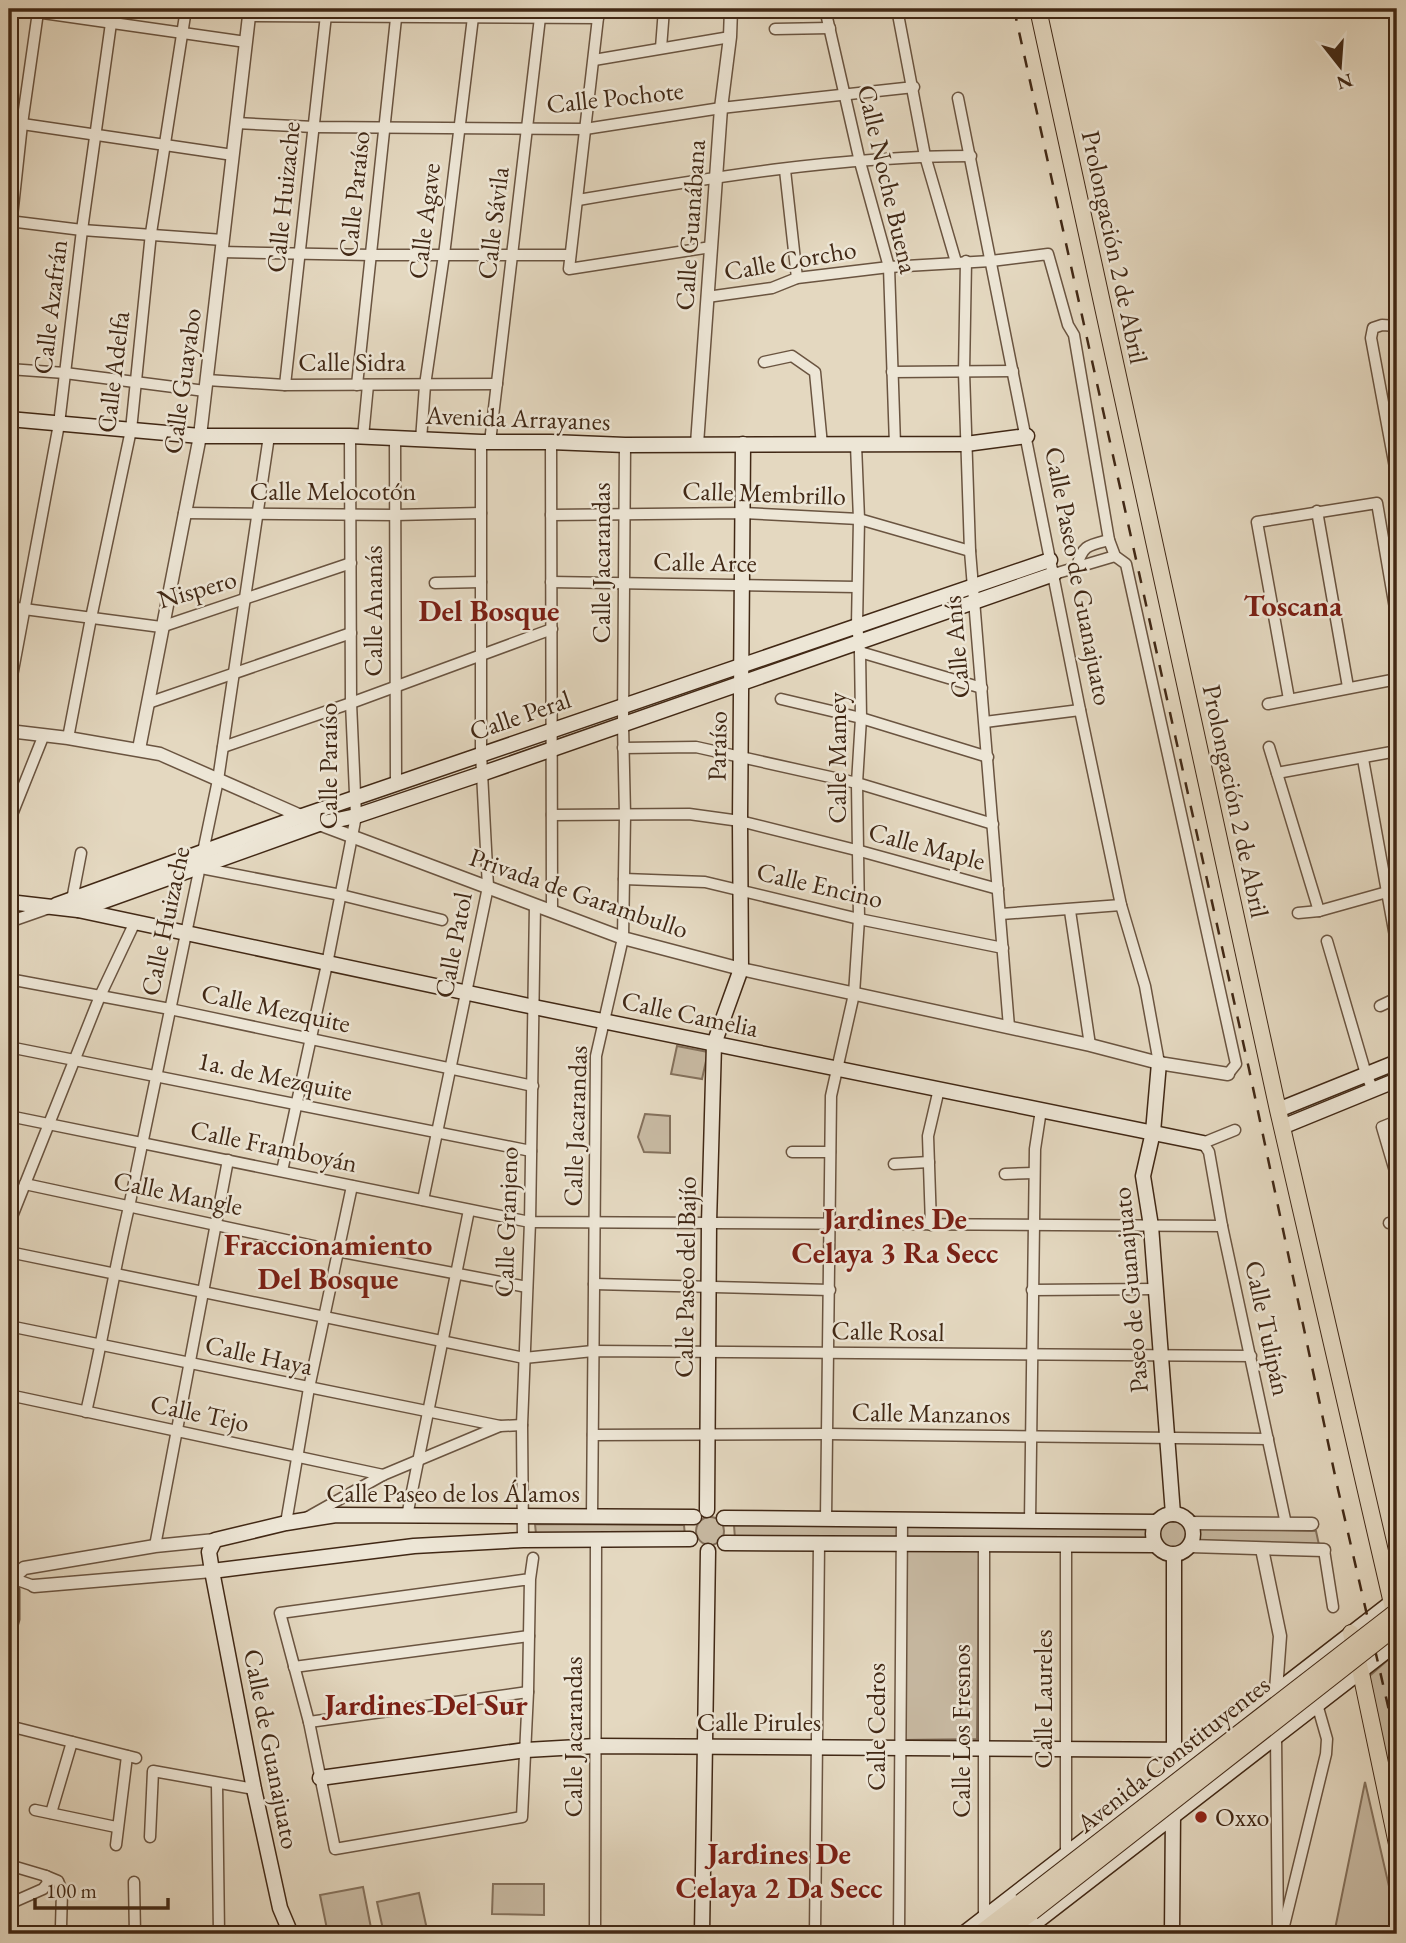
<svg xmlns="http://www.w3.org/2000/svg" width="1406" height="1943" viewBox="0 0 1406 1943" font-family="'EB Garamond',serif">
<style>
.green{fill:#c8baa3;stroke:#84715c;stroke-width:2}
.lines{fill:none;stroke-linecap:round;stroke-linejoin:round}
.minor-casing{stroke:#6a5440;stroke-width:13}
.tertiary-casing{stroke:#6a5440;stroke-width:15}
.secondary-casing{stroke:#412815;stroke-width:17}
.primary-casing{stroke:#412815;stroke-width:18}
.minor{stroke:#ede6d6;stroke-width:10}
.tertiary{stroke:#ede6d6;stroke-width:12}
.secondary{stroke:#ede6d6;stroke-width:14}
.primary{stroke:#e4d8c0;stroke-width:16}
.rail{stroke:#412815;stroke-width:2.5;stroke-dasharray:12 12;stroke-linecap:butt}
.primary-bridge-casing{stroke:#412815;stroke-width:18;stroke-linecap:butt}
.primary-bridge{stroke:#e4d8c0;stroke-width:16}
.poi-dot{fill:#8f2418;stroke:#ede6d6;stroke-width:2.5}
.labels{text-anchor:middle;stroke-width:5;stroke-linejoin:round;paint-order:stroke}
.street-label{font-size:26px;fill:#412815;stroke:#ede6d6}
.poi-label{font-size:26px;fill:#412815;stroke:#ede6d6;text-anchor:start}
.quarter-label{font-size:30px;font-weight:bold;fill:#7a1f14;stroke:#ede6d6}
</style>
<rect width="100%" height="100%" fill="#e4d8c0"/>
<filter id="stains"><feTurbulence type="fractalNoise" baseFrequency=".00286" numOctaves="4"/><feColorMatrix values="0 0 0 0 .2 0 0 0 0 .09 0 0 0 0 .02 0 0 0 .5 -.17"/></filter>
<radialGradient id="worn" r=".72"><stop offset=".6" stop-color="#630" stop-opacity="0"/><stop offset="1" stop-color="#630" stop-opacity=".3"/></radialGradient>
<g class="green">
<polygon points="677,1046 708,1052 702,1079 671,1074"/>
<polygon points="645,1114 670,1116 670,1153 644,1152 638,1137"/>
<circle cx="710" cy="1531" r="14"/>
<circle cx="1173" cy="1534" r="15"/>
<polygon points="535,1524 684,1525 685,1536 536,1534"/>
<polygon points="734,1525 1151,1527 1149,1534 1151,1541 735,1539"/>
<polygon points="1200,1528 1316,1531 1319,1545 1200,1541"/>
<polygon points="906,1549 979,1550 977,1739 903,1740"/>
<polygon points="1390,1658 1397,1678 1397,1825 1366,1679"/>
<polygon points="1365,1782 1397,1921 1397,1934 1334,1934"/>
<polygon points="493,1884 544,1884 544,1915 492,1914"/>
<polygon points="363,1887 371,1928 328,1934 320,1895"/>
<polygon points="419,1893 428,1934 384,1934 377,1902"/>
</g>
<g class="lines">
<g class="minor-casing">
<g id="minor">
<polyline points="15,9 246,42"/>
<polyline points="599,9 569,269 711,247"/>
<polyline points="825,9 860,162 889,267 895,445"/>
<polyline points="897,9 925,156 956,262"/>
<polyline points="249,16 598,18"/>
<polyline points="775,29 830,28"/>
<polyline points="661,48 664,9"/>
<polyline points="594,60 730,37"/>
<polyline points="958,98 1080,710 1121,905 1145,986 1159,1063"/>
<polyline points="9,122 233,155"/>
<polyline points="236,123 314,127 585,129 721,108 914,87"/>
<polyline points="785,170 797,278"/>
<path d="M578 200C707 178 839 156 971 156"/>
<polyline points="9,221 82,230 223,240"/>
<polyline points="9,244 22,124 38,12"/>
<polyline points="221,252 371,255 570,255"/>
<polyline points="966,261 964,372 970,551 1009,1027"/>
<polyline points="707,297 772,288 797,278 889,267 991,261 1048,254 1068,325 1074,335 1109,540 1115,556 1126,564 1236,1064 1228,1074"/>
<polyline points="1397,326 1382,325 1373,328 1371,338 1397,478"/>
<polyline points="764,362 792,356 815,372 822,445"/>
<polyline points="9,369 65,373 205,391"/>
<polyline points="892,372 1013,371"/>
<polyline points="207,380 285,385 497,384"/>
<polyline points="285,385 326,15"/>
<polyline points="357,385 397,9"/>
<polyline points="363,437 368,385"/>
<polyline points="395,438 396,784"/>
<polyline points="421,440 425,385 444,255 474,9"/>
<polyline points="490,442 541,9"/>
<polyline points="551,442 552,911"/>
<polyline points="1317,511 1348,687"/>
<polyline points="184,513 395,515 481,513"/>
<polyline points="551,515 743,513 859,519 970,551"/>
<path d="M1077 567C1082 545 1089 545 1109 540"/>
<polyline points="1054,574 1115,556"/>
<polyline points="551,582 857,587"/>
<polyline points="435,583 481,582"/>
<polyline points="9,607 161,627 351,563"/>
<polyline points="860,652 982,688"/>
<polyline points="9,692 59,424 82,230 113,9"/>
<polyline points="781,699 861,718 988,757"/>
<polyline points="1289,699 1257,522 1377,503 1397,620"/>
<polyline points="148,703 351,633"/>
<polyline points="1268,704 1397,679"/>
<polyline points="985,722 1080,710"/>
<polyline points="68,738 91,618 131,430 151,233 186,9"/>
<polyline points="223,747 351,703 552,629"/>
<polyline points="1269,747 1319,911"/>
<polyline points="623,748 696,747 857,783 993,824"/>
<polyline points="1363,759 1397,947"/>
<polyline points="1277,773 1397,751"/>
<polyline points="552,815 689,814 740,821 860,851 998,889"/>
<polyline points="9,822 43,737"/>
<polyline points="201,868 341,895 442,920"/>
<polyline points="624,879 705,882 859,919 1003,948"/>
<polyline points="72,900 81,853"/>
<polyline points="1070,911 1090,1045"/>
<polyline points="1298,913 1319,911 1387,892"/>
<polyline points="1001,914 1121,905"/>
<polyline points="9,922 49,908"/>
<polyline points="1327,941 1366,1074 1373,1090"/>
<polyline points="9,979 170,1009 533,1086"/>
<polyline points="1380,1006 1397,998"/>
<polyline points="9,1047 531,1151"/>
<polyline points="9,1116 530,1222 1222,1226"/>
<polyline points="1397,1121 1382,1127 1397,1178"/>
<polyline points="1235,1130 1203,1143 1209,1152 1222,1226 1286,1524"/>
<polyline points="792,1152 830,1152"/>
<polyline points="894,1164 929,1162"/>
<polyline points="282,1171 327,964 356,816 351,703 350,436"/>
<polyline points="1005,1174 1034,1173"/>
<polyline points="25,1184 337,1251 527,1287"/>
<polyline points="423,1200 488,887 481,754 481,442"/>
<polyline points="1389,1223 1397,1222"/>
<polyline points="9,1224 100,996 135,922"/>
<polyline points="931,1225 928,1136 939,1089"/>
<polyline points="9,1252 524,1358 593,1351 1251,1356"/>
<polyline points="594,1284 830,1290"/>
<polyline points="1032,1290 1157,1289"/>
<polyline points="9,1326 500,1426"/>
<polyline points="9,1395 383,1475"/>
<path d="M86 1412C102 1344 113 1275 129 1207L218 780 269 436"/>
<polyline points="593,1435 827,1434 1268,1439"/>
<polyline points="407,1516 469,1210"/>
<polyline points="308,1517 383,1475 500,1426 522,1425"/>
<polyline points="592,1518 596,1056 623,938 625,815 623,725 625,445"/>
<polyline points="826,1519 831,1096 854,994 859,919 857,783 861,718 860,652 857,625 859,519 856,445"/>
<polyline points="1030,1521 1035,1149 1041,1110"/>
<polyline points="286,1523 309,1388 352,1186"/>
<polyline points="523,1540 522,1425 530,1222 535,905"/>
<polyline points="984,1544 984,1917"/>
<polyline points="155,1546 228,1160"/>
<polyline points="1324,1550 1333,1607"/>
<polyline points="9,1577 34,1586"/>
<polyline points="530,1579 280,1613 309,1722 335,1849 522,1817 528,1692 530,1579 533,1558"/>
<polyline points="9,1637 14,1619 14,1590"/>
<polyline points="294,1667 529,1636"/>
<polyline points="309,1722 528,1692"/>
<polyline points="9,1726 136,1758"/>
<polyline points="1276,1736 1278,1933"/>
<polyline points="9,1767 9,1775"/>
<polyline points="217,1784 219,1934"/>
<polyline points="9,1802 10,1802"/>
<polyline points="35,1810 116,1827"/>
<polyline points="51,1813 72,1742"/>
<polyline points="150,1837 153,1771 254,1789"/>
<polyline points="116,1845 127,1756"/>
<polyline points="1066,1853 1066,1545"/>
<polyline points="9,1865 46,1876 48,1883 43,1889 9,1904"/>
<polyline points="46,1876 58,1881 62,1891 61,1927"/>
<polyline points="134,1882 135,1934"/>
<polyline points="595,1934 596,1540"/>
<polyline points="815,1934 819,1543"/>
<polyline points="899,1934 902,1519"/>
<polyline points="1282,1934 1326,1754 1327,1739 1317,1704"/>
</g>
</g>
<g class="tertiary-casing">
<g id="tertiary">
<polyline points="697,444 721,108 730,37 731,9"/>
<polyline points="9,731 68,738 160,754 319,824 623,938 741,969 1090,1045 1159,1063 1228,1074"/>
<polyline points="139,749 200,436 249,16 242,9"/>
<polyline points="1190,1523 1312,1524"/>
<polyline points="1190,1546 1324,1550"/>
<polyline points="1262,1549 1280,1636 1276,1690"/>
<polyline points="13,1578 24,1568 155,1546 215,1540"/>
<polyline points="34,1586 212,1571"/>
</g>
</g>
<g class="secondary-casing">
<g id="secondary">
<polyline points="9,419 200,436 350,436 481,442 551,442 625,445 966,444 1027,436"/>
<polyline points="9,902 78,910 534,1007 1203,1143"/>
<polyline points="56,905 302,816 1050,560"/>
<polyline points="79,910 319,824 356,816 481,774 1054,574"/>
<polyline points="1159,1063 1153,1132 1143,1176 1151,1226 1173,1514"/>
<polyline points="1278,1110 1397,1062"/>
<polyline points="1282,1127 1397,1080"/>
<polyline points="707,1510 709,1223 714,1044 741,969 740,821 743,444"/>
<circle cx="1173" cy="1534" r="20"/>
<polyline points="724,1518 1157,1522"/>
<polyline points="725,1543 1155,1545"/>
<polyline points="212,1571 414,1546 523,1540 690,1539"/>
<polyline points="1174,1756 1174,1555"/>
<polyline points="320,1778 526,1750 596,1746 1199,1750"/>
<polyline points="291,1934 280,1908 254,1789 212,1571 209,1552 215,1540 286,1523 336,1515 694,1517"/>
<polyline points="702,1934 708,1551"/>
<polyline points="963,1934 1397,1598"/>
<polyline points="1021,1934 1397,1643"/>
<polyline points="1172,1934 1173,1812"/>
</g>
</g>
<g class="primary-casing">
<g id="primary">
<polyline points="1038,9 1278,1110 1397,1625"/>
<polyline points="1351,1633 1361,1673 1397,1844"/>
<polyline points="979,1934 1021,1902"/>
<polyline points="1002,1934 1032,1912"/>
</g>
</g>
<use href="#minor" class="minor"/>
<use href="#tertiary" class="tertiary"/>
<use href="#secondary" class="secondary"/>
<use href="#primary" class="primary"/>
<polyline class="rail" points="1014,9 1249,1069 1337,1485 1397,1745"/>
<g class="primary-bridge-casing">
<g id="primary-bridge">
<polyline points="1021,1902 1397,1611"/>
<polyline points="1032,1912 1397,1626"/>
</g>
</g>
<use href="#primary-bridge" class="primary-bridge"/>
</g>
<circle class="poi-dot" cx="1201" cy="1817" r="7"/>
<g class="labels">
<g class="street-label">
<text transform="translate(615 97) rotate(-6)" y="9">Calle Pochote</text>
<text transform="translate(888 179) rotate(77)" y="9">Calle Noche Buena</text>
<text transform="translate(354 194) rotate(-84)" y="9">Calle Paraíso</text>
<text transform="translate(283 197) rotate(-84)" y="9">Calle Huizache</text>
<text transform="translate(424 221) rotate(-83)" y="9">Calle Agave</text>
<text transform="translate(493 223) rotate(-83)" y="9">Calle Sávila</text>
<text transform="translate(690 225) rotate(-86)" y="9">Calle Guanábana</text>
<text transform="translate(1115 247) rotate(78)" y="9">Prolongación 2 de Abril</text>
<text transform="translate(790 260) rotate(-10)" y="9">Calle Corcho</text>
<text transform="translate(50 307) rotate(-83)" y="9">Calle Azafrán</text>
<text x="352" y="371">Calle Sidra</text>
<text transform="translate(113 372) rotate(-83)" y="9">Calle Adelfa</text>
<text transform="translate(182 381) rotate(-82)" y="9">Calle Guayabo</text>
<text transform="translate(518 418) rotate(2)" y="9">Avenida Arrayanes</text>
<text x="333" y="500">Calle Melocotón</text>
<text transform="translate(764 493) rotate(2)" y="9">Calle Membrillo</text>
<text transform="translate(705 562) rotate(1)" y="9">Calle Arce</text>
<text transform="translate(601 563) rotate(-90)" y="9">Calle Jacarandas</text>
<text transform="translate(1079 576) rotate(79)" y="9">Calle Paseo de Guanajuato</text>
<text transform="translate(197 589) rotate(-16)" y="9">Nispero</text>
<text transform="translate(373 611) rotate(-90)" y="9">Calle Ananás</text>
<text transform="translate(956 647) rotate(-95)" y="9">Calle Anís</text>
<text transform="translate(520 715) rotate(-19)" y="9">Calle Peral</text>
<text transform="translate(717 746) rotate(-89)" y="9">Paraíso</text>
<text transform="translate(837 758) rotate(-90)" y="9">Calle Mamey</text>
<text transform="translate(328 766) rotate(-90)" y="9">Calle Paraíso</text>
<text transform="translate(1236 801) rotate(78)" y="9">Prolongación 2 de Abril</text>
<text transform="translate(927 846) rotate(15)" y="9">Calle Maple</text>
<text transform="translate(820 885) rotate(13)" y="9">Calle Encino</text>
<text transform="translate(579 893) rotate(19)" y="9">Privada de Garambullo</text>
<text transform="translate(165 921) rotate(-78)" y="9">Calle Huizache</text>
<text transform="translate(453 945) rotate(-79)" y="9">Calle Patol</text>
<text transform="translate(276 1008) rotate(12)" y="9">Calle Mezquite</text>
<text transform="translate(690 1014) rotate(12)" y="9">Calle Camelia</text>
<text transform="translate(275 1076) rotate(12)" y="9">1a. de Mezquite</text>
<text transform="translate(575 1126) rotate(-88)" y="9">Calle Jacarandas</text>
<text transform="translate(274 1146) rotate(12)" y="9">Calle Framboyán</text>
<text transform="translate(178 1193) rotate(12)" y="9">Calle Mangle</text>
<text transform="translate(506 1222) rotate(-88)" y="9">Calle Granjeno</text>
<text transform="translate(685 1277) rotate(-89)" y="9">Calle Paseo del Bajío</text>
<text transform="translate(1130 1290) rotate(-95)" y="9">Paseo de Guanajuato</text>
<text transform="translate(1268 1328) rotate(78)" y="9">Calle Tulipán</text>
<text transform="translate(888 1331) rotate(1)" y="9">Calle Rosal</text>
<text transform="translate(259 1355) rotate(12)" y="9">Calle Haya</text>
<text transform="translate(200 1413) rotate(12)" y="9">Calle Tejo</text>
<text transform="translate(931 1413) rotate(1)" y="9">Calle Manzanos</text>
<text x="453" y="1502">Calle Paseo de los Álamos</text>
<text transform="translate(1043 1699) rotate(-90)" y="9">Calle Laureles</text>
<text x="759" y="1731">Calle Pirules</text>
<text transform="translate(876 1727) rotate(-90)" y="9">Calle Cedros</text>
<text transform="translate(961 1731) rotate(-90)" y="9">Calle Los Fresnos</text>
<text transform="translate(573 1737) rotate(-90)" y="9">Calle Jacarandas</text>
<text transform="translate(272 1749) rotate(79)" y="9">Calle de Guanajuato</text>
<text transform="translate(1173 1754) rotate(-38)" y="9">Avenida Constituyentes</text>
</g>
<g class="poi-label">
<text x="1215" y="1826">Oxxo</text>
</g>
<g class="quarter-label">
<text x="1293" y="616">Toscana</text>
<text x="489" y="621">Del Bosque</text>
<text x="895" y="1229">Jardines De<tspan x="895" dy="34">Celaya 3 Ra Secc</tspan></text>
<text x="328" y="1255">Fraccionamiento<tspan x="328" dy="34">Del Bosque</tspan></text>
<text x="426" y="1715">Jardines Del Sur</text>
<text x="779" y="1864">Jardines De<tspan x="779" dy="34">Celaya 2 Da Secc</tspan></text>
</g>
</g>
<rect width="1406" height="1943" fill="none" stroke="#e4d8c0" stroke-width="35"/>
<rect x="10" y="10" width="1385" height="1922" fill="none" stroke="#412815" stroke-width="3.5"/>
<rect x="18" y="18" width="1371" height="1908" fill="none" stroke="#412815" stroke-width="2"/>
<g transform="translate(1340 66) rotate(163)" stroke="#ede6d6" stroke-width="5" paint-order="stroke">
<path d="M0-5L12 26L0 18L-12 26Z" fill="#412815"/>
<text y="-10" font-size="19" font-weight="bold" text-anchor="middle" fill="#412815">N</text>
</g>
<path d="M35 1898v10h133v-10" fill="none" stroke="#412815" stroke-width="3.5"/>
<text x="46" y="1898" font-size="21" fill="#412815" stroke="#ede6d6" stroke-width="5" paint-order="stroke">100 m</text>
<rect width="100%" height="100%" filter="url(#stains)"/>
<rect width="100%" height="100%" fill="url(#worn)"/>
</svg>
